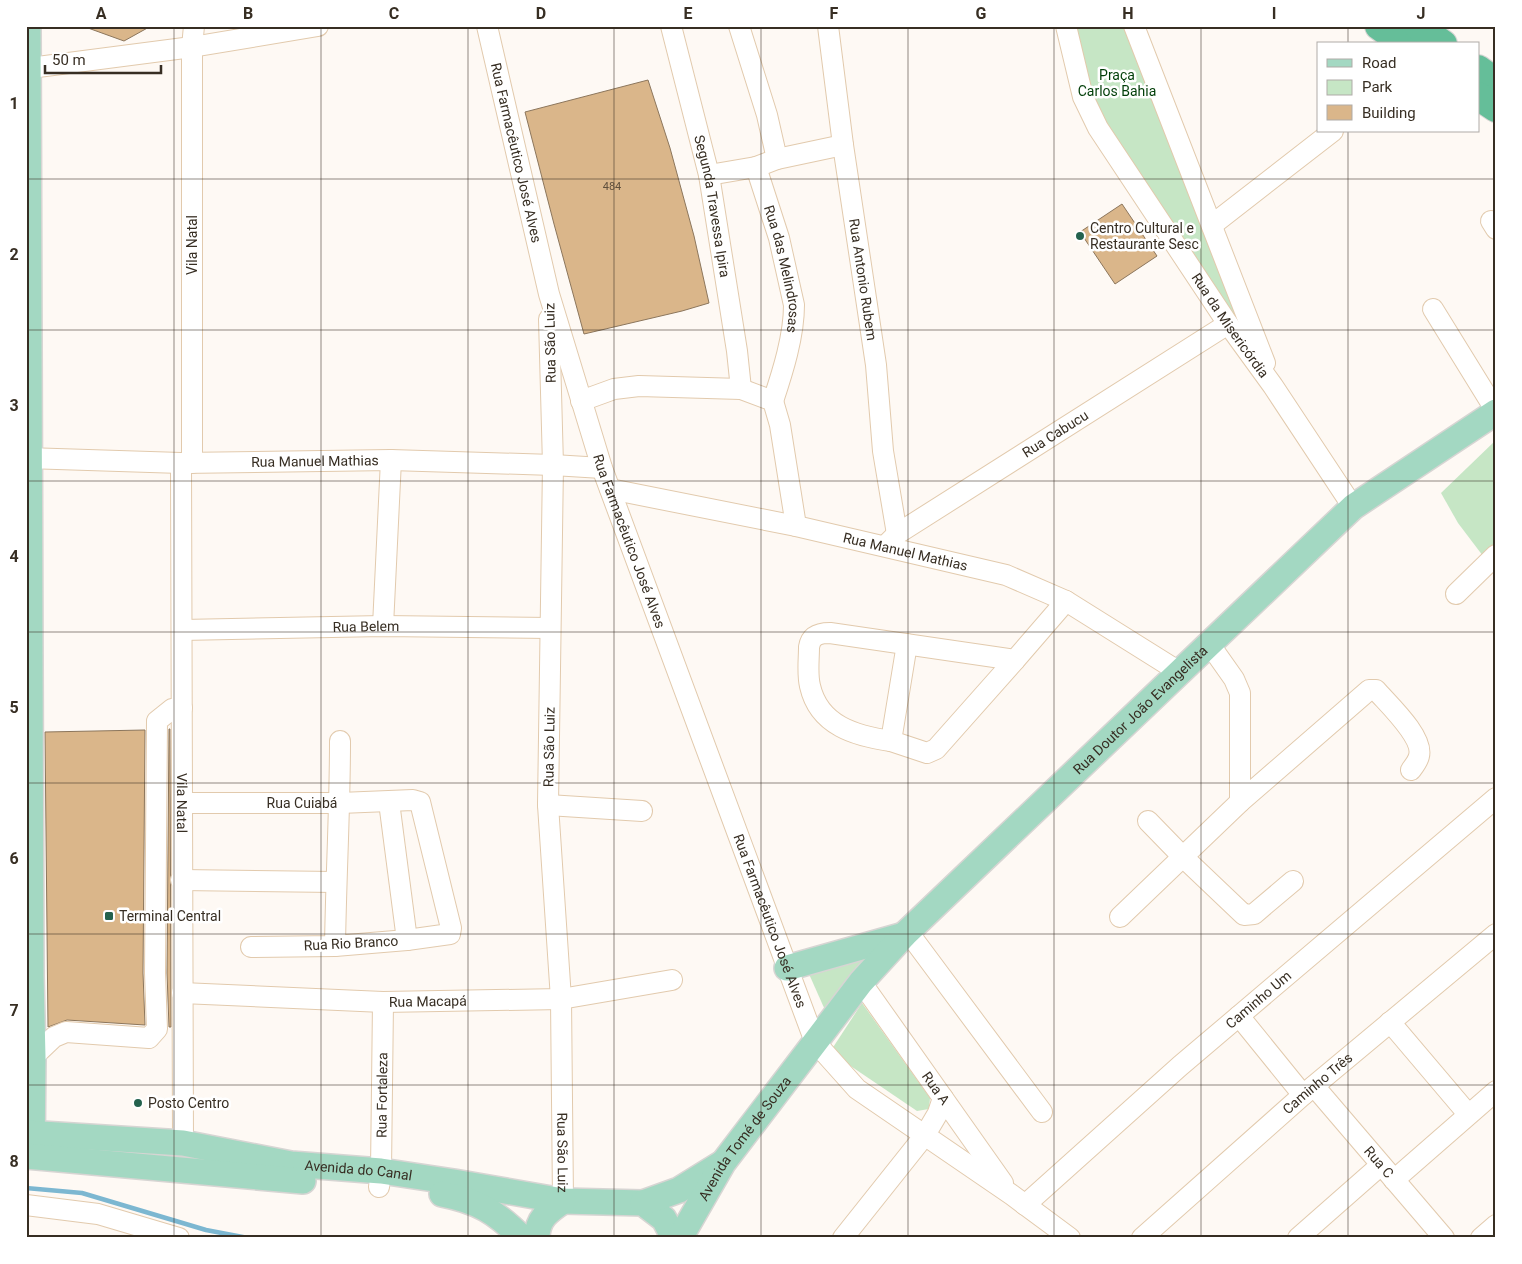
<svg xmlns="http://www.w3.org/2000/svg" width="1522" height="1264" viewBox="0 0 1522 1264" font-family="Roboto,sans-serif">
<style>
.green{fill:#c6e6c5}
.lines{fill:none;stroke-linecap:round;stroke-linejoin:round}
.stream{stroke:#7cb7d1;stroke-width:4.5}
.building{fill:#dab68a;stroke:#8c765c}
.minor-casing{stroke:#e2caad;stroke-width:22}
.major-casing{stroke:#d7d5d3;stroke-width:28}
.highway-casing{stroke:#d7d5d3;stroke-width:30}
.minor{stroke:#fff;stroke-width:20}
.major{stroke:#a3d8c2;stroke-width:25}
.highway{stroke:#65be99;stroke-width:28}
.grid{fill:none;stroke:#372e23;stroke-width:1;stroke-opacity:0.55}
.poi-dot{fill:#24624e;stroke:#fff;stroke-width:2}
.labels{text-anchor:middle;stroke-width:5;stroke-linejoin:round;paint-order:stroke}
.number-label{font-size:11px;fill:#60503d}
.park-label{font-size:14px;fill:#003e08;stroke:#fff}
.street-label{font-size:14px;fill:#372e23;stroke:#fff}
.poi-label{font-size:14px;fill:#372e23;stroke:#fff;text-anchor:start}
.neatline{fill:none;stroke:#372e23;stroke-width:2}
.grid-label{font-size:16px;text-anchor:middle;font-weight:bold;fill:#372e23}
</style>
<rect width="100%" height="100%" fill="#fef9f4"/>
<g class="green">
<polygon points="1066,26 1134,26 1273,386 1098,128"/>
<polygon points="1496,440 1496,544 1483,556 1458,523 1441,493"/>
<polygon points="866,955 825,1010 809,974"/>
<polygon points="862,1003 930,1098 929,1109 917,1111 830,1052"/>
</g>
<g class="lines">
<polyline class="stream" points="26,1188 82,1193 206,1230 248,1238"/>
</g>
<g class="building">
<polygon points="88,26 151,26 124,41 88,28"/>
<polygon points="648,80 670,148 694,236 709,303 682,311 584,334 554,224 525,112"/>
<polygon points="1122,204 1157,256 1115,284 1080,232"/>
<polygon points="169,729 170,729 171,1027 169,1027 167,973"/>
<polygon points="145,730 143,973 145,1025 67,1020 48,1027 45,732"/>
</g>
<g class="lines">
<g class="minor-casing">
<g id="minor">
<path id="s1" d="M487 26 549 294 602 468 815 1042 857 1089 1012 1195 1070 1238"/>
<path id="s2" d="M671 26 709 175 737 351 741 389"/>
<polyline points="739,26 767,115 777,159"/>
<path id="s3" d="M828 26 843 145 876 365 883 451 897 534"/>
<path id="s4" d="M1066 26 1083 97 1098 128 1228 324 1273 386 1353 507"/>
<polyline points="1134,26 1265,363"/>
<polyline points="30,68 192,47 318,26"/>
<path id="s5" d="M756 167 779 238 794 305C794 336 783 371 773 401"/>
<polyline points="709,175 756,167 777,159 843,145"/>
<polyline points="1491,221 1496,229"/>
<polyline points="1212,225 1333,131"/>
<polyline points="1433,309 1496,411"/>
<path id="s6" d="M549 319 553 465 548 805 561 999 563 1201"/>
<polyline points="581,401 614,389 639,386 741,389 773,401 780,425 796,526"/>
<path id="s7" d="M26 458 181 463 391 460 553 465 602 468"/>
<path id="s8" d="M181 463 183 1143"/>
<polyline points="192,463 192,47 194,26"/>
<path id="s9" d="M610 489 796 526 1006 575 1066 601 1181 673"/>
<path id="s10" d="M888 543 897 534 1228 324"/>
<polyline points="1456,594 1496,555"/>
<polyline points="383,626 391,460"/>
<path id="s11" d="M182 630 383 626 550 628"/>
<polyline points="907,644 891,741 927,753 936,749 1015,660"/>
<polyline points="1210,645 1234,679 1240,693 1240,802"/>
<path d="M891 741C856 736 819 726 810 686 807 674 809 660 809 647 811 635 819 633 830 633L1015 660 1066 601"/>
<polyline points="389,802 407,940"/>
<path id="s12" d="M183 803H340L413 800 420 802 451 928 450 934 407 940 335 946 251 947"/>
<polyline points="548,805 642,811"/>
<polyline points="1148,821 1183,857 1244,915 1254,914 1293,881"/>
<polyline points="181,880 335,882"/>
<path d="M1120 917 1240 802 1369 690H1376C1388 704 1424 737 1419 756 1418 761 1414 766 1411 770"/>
<polyline points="908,932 1042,1112"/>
<path d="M335 946C336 877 340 809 340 741"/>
<path id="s13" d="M861 982 1003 1183"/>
<path id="s14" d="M182 993 383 1002 561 999 672 980"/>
<polyline points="1239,1016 1303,1095"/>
<polyline points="1390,1022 1468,1114"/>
<polyline points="33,1057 54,1037 66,1032 149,1038 157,1029 155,973 157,721 172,709 182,708"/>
<path id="s15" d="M1314 1086 1444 1238"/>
<polyline points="1394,1180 1496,1091"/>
<path id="s16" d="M379 1187 381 1171 383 1002"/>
<polyline points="26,1205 98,1214 179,1238"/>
<path id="s17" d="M1025 1205 1180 1066 1496 798"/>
<polyline points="843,1238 925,1135 938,1113 943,1098"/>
<path id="s18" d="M1142 1238 1303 1095 1496 934"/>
<polyline points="1298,1238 1381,1165"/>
<polyline points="1481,1238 1496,1225"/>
</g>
</g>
<g class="major-casing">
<g id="major">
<polyline points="28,26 31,976 33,1057 32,1156"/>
<polyline points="787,968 904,935"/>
<path id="s19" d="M26 1133 183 1143 291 1164 381 1171 454 1182 563 1201 643 1203 664 1219 674 1238"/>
<polyline points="26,1156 303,1181"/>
<path d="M442 1194C478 1201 496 1212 522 1238"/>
<polyline points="643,1203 679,1190 721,1164"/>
<path d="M537 1238C537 1219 548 1211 563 1201"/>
<path id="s20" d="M680 1238 723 1163 861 982 904 935 1353 507 1496 412"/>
</g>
</g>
<g class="highway-casing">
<g id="highway">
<polyline points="1379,26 1404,44"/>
<polyline points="1418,26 1443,44"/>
<polyline points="1478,69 1496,82"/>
<polyline points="1478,96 1496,108"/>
</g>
</g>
<use href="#minor" class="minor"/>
<use href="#major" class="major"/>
<use href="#highway" class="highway"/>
</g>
<path class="grid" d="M174 26V1238M321 26V1238M468 26V1238M614 26V1238M761 26V1238M908 26V1238M1054 26V1238M1201 26V1238M1348 26V44M1348 131V1238M26 179H1496M26 330H1496M26 481H1496M26 632H1496M26 783H1496M26 934H1496M26 1085H1496"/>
<g class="poi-dot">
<circle cx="1080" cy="236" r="5"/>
<rect x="104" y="911" width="10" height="10" rx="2.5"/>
<circle cx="138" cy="1103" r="5"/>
</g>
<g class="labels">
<g class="number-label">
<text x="612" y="190">484</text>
</g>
<g class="park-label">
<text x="1117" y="80">Praça<tspan x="1117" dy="16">Carlos Bahia</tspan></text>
</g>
<g class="street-label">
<text dy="5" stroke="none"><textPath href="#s1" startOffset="130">Rua Farmacêutico José Alves</textPath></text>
<text dy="5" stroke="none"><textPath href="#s2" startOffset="185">Segunda Travessa Ipira</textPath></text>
<text transform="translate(192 245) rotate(-90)" y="5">Vila Natal</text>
<text dy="5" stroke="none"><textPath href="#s5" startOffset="106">Rua das Melindrosas</textPath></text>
<text dy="5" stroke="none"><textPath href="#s3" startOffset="256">Rua Antonio Rubem</textPath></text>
<text dy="5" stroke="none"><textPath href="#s4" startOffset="345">Rua da Misericórdia</textPath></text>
<text transform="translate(550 343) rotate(-91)" y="5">Rua São Luiz</text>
<text dy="5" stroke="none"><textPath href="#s10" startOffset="200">Rua Cabucu</textPath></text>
<text dy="5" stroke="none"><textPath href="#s7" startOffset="289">Rua Manuel Mathias</textPath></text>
<text dy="5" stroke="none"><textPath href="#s1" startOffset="535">Rua Farmacêutico José Alves</textPath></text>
<text dy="5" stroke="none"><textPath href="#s9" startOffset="302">Rua Manuel Mathias</textPath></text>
<text dy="5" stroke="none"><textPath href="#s11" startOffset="184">Rua Belem</textPath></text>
<text dy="5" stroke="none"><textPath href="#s20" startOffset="704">Rua Doutor João Evangelista</textPath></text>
<text transform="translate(549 747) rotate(-89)" y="5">Rua São Luiz</text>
<text dy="5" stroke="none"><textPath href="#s8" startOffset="340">Vila Natal</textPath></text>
<text dy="5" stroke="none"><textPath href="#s12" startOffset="119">Rua Cuiabá</textPath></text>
<text dy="5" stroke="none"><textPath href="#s1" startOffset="940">Rua Farmacêutico José Alves</textPath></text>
<text transform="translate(351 943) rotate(-3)" y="5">Rua Rio Branco</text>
<text dy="5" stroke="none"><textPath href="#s17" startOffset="311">Caminho Um</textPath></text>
<text dy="5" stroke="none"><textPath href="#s14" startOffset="246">Rua Macapá</textPath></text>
<text dy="5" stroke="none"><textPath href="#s18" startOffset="234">Caminho Três</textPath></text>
<text dy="5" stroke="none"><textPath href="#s13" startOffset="130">Rua A</textPath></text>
<text dy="5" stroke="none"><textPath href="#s16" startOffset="92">Rua Fortaleza</textPath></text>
<text dy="5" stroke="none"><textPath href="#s20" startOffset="119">Avenida Tomé de Souza</textPath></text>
<text dy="5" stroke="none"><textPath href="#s6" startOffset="834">Rua São Luiz</textPath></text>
<text dy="5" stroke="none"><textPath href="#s15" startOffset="100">Rua C</textPath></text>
<text dy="5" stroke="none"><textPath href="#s19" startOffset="335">Avenida do Canal</textPath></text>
</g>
<g class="poi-label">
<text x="1090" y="233">Centro Cultural e<tspan x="1090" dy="16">Restaurante Sesc</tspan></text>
<text x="119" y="921">Terminal Central</text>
<text x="148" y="1108">Posto Centro</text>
</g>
</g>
<rect width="1522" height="1264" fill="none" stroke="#ffffff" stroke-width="55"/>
<rect x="1317" y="42" width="162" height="90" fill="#ffffff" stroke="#afaba7"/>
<rect x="1327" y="59" width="25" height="8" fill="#a3d8c2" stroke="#afaba7"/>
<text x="1362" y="68" font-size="15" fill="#372e23">Road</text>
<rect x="1327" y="80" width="25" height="15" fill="#c6e6c5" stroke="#afaba7"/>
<text x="1362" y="92" font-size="15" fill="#372e23">Park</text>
<rect x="1327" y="105" width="25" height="15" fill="#dab68a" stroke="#afaba7"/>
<text x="1362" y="118" font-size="15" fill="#372e23">Building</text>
<path d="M45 65v8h116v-8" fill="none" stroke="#372e23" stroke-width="2.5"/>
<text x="52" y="65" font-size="15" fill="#372e23" stroke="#ffffff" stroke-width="4" paint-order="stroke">50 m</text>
<rect x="28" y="28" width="1466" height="1208" class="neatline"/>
<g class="grid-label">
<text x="101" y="19">A</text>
<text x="248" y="19">B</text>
<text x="394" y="19">C</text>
<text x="541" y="19">D</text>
<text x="688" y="19">E</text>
<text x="834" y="19">F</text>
<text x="981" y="19">G</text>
<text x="1128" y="19">H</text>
<text x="1274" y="19">I</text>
<text x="1421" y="19">J</text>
<text x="14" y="109">1</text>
<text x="14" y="260">2</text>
<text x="14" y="411">3</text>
<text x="14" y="562">4</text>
<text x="14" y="713">5</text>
<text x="14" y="864">6</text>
<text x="14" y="1016">7</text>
<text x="14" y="1167">8</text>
</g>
</svg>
